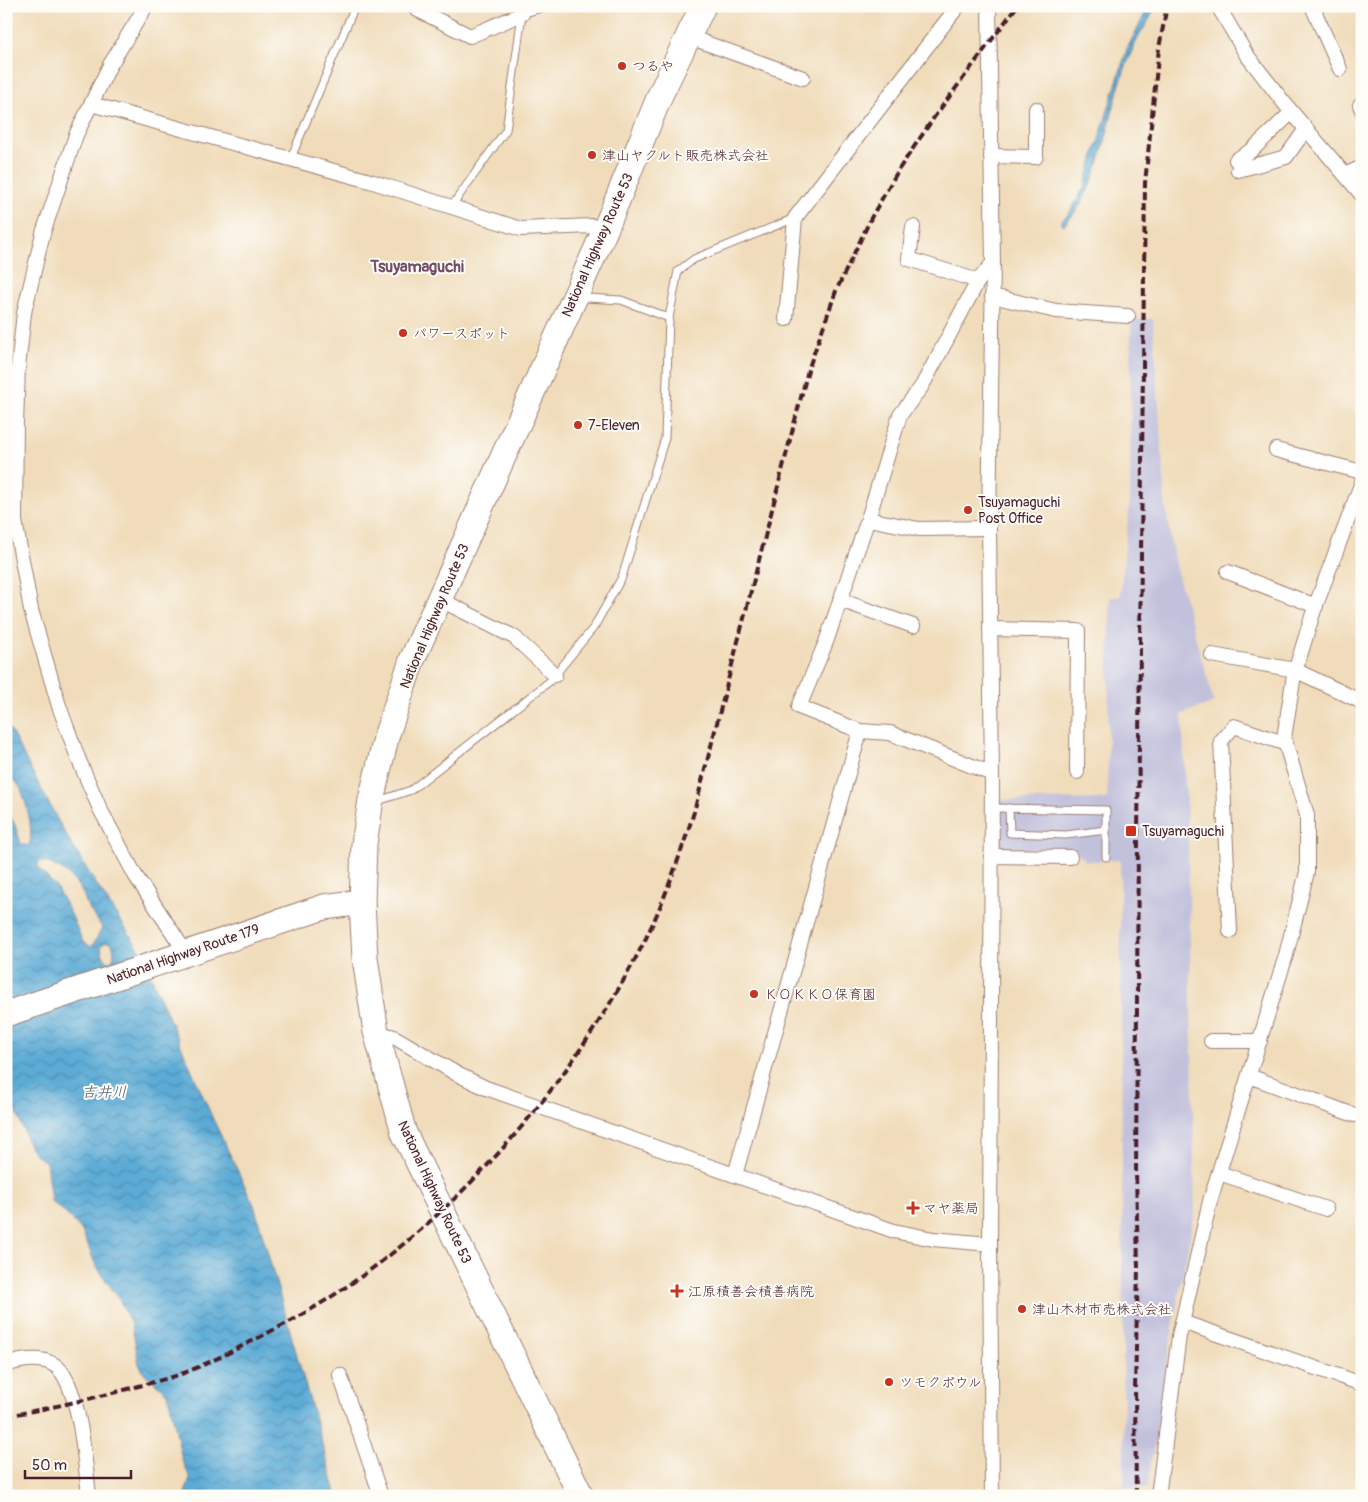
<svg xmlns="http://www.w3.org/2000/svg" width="1368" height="1502" viewBox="0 0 1368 1502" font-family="Pangolin,'Klee One',sans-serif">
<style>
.industrial{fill:#c2c1dc}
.water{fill:url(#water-waves);stroke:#536580;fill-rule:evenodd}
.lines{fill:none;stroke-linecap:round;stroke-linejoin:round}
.lane-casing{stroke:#9d7e72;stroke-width:9}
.street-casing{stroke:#9d7e72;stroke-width:16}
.highway-casing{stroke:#9d7e72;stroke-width:27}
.lane{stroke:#fff;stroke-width:7}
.street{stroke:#fff;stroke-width:14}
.highway{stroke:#fff;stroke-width:25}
.rail{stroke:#4a1f2b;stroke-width:4;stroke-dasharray:8 4;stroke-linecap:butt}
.poi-dot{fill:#c8321e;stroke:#fdfcf7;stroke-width:2}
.labels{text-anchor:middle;stroke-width:4;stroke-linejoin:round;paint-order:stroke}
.poi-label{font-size:14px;fill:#4a1f2b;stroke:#fdfcf7;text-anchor:start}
.street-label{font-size:14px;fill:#4a1f2b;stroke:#fdfcf7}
.water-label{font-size:15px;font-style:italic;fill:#51576f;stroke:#fdfcf7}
.quarter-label{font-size:16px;font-weight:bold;fill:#724e65;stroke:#fdfcf7}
</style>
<defs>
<pattern id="water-waves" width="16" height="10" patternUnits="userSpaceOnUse" patternTransform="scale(1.25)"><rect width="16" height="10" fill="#5cabd6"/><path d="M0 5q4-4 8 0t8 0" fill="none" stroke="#4e8bae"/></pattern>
</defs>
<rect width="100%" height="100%" fill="#fdfcf7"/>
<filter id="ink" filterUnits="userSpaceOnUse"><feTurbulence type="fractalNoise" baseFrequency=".02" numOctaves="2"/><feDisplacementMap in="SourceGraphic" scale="10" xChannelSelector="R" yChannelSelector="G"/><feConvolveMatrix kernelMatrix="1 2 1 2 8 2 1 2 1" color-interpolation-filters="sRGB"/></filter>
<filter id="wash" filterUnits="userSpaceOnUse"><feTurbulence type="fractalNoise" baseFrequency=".0096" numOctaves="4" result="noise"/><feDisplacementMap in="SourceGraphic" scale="20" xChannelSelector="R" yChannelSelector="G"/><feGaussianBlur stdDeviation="1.12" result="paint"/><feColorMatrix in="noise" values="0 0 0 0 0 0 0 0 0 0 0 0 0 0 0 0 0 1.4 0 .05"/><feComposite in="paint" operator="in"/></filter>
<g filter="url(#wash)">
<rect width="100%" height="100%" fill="#f0dcba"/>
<polygon class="industrial" points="1131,319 1153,319 1166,510 1175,565 1214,702 1182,714 1188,842 1195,1211 1174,1321 1147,1488 1124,1487 1120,860 1086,861 1075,850 1000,849 999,800 1107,799 1110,598 1120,596 1130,499"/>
<g class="water">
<path d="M1149 6H1155C1152 17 1146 24 1141 33 1136 41 1131 52 1128 61 1107 112 1104 186 1064 225L1060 222 1068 215 1084 188 1127 49Z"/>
<path d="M6 722 63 830 96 884 142 953 158 993 213 1119 254 1205 337 1496H184L190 1478 182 1460 168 1394 144 1373 139 1364 132 1326 119 1299 96 1266 82 1231 72 1219 51 1201 46 1162 36 1155 30 1148 6 1083V808L15 825 21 844 28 846C36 837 25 792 17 783 14 780 10 778 6 778ZM41 861C59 865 75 877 83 894 85 897 85 902 87 905 91 913 98 919 102 928L92 947 83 942 71 914 56 887 38 868V864ZM106 942 112 943C114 951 116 956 110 962H107L102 953 101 946Z"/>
</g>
</g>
<g filter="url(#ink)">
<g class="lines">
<g class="lane-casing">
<g id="lane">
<polyline points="291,158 355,6"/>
<polyline points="451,207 506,130 522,14 547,6"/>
<polyline points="669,318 678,271 694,259 795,218"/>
<polyline points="377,800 384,799 411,790 550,681 594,627 622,577 665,438 669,318 621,300 587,298 579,295"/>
<polyline points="991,808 1106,810 1106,857"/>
<polyline points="1009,808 1010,833 1066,835 1106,830"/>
</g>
</g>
<g class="street-casing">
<g id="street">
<polyline points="146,6 110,65 76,135 43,233 24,313 18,368 16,424 15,521 31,610 59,706 78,758 100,809 135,875 186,953"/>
<polyline points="414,6 416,9 470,36 522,14"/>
<polyline points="989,6 993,263 989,528 992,774 990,1244 992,1496"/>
<polyline points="1218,6 1246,54 1285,104 1362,195"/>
<polyline points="1312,6 1340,69"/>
<polyline points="689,37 803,78"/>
<polyline points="91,104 370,181 521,229 592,226 605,230"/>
<polyline points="1362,104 1360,105 1362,110"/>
<polyline points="991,156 1036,157 1036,109"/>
<polyline points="1236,160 1252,150 1292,112"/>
<polyline points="1238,170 1286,157 1306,129"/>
<polyline points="1345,175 1362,167"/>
<polyline points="913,227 909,259 978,281"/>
<polyline points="992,296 1056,311 1128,316"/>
<polyline points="786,319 795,218 958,6"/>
<polyline points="1276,450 1362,472"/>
<polyline points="868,519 900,415 922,386 978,281 993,263"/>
<polyline points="989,528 919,529 868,519 826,642 799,707 860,731 890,733 992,774"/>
<polyline points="1228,572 1316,606"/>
<polyline points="441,600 514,637 555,675"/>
<polyline points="840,600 913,626"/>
<polyline points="990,629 1078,631 1077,772"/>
<polyline points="1212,655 1295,670 1362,702"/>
<polyline points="991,856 1070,857"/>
<polyline points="1230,931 1221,741 1234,726 1286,744"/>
<polyline points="376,1032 394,1037 457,1074 486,1088 894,1231 933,1239 990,1244"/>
<polyline points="1211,1041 1260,1041"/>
<polyline points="1249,1076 1354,1115"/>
<polyline points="1219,1173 1326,1209"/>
<polyline points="735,1175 860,731"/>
<polyline points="1182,1322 1362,1384"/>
<path d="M6 1365C22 1359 49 1355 61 1371 81 1399 85 1462 89 1496"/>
<polyline points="340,1375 381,1496"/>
<polyline points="1158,1496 1179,1336 1210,1201 1286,955 1307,872 1307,815 1284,738 1294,675 1314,610 1362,482"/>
</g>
</g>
<g class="highway-casing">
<g id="highway">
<polyline points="6,1014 324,907 362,902"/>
<polyline points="581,1496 404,1133 376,1032 365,958 362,902 364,844 371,800 387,734 412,660 605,230 661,93 703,6"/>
</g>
</g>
<use href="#lane" class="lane"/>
<use href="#street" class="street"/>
<use href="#highway" class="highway"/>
<g class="rail">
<path d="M6 1416C51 1408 95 1398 139 1386 153 1382 167 1379 181 1374 208 1364 234 1350 260 1337 274 1329 289 1323 303 1314 445 1232 566 1093 641 948 663 905 679 859 694 812L808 370 836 291 872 216 899 169 935 116 1017 6"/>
<polyline points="1136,1496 1135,1388 1138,1268 1136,1172 1138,834 1145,183 1159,48 1167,6"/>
</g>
</g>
</g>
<g class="poi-dot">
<circle cx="622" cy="66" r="5"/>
<circle cx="592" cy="155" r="5"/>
<circle cx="403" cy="333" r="5"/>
<circle cx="578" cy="425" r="5"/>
<circle cx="968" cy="510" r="5"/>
<rect x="1125" y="825" width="12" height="12" rx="2.5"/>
<circle cx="754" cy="994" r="5"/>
<path d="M910.5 1200.5h5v5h5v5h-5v5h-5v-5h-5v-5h5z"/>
<path d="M674.5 1283.5h5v5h5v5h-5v5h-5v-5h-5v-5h5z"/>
<circle cx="1022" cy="1309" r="5"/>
<circle cx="889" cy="1382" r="5"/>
</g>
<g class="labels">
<g class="poi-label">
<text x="632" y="71">つるや</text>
<text x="602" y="160">津山ヤクルト販売株式会社</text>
<text x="413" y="338">パワースポット</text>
<text x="588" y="430">7-Eleven</text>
<text x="978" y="507">Tsuyamaguchi<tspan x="978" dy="16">Post Office</tspan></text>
<text x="1142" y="836">Tsuyamaguchi</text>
<text x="764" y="999">ＫＯＫＫＯ保育園</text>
<text x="923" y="1213">マヤ薬局</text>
<text x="688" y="1296">江原積善会積善病院</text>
<text x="1032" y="1314">津山木材市売株式会社</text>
<text x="899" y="1387">ツモクボウル</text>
</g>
<g class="street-label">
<text transform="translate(597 245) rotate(-66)" y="5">National Highway Route 53</text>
<text transform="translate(434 616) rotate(-67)" y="5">National Highway Route 53</text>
<text transform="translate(183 954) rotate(-19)" y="5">National Highway Route 179</text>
<text transform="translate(435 1192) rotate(65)" y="5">National Highway Route 53</text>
</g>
<g class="water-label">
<text x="104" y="1097">吉井川</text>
</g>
<g class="quarter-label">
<text x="417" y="272">Tsuyamaguchi</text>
</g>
</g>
<rect width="1368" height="1502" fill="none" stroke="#fdfcf7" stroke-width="25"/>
<path d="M25 1470v8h106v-8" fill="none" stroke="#4a1f2b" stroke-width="2.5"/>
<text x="32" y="1470" font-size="15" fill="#4a1f2b" stroke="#fdfcf7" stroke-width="4" paint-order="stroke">50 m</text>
</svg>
